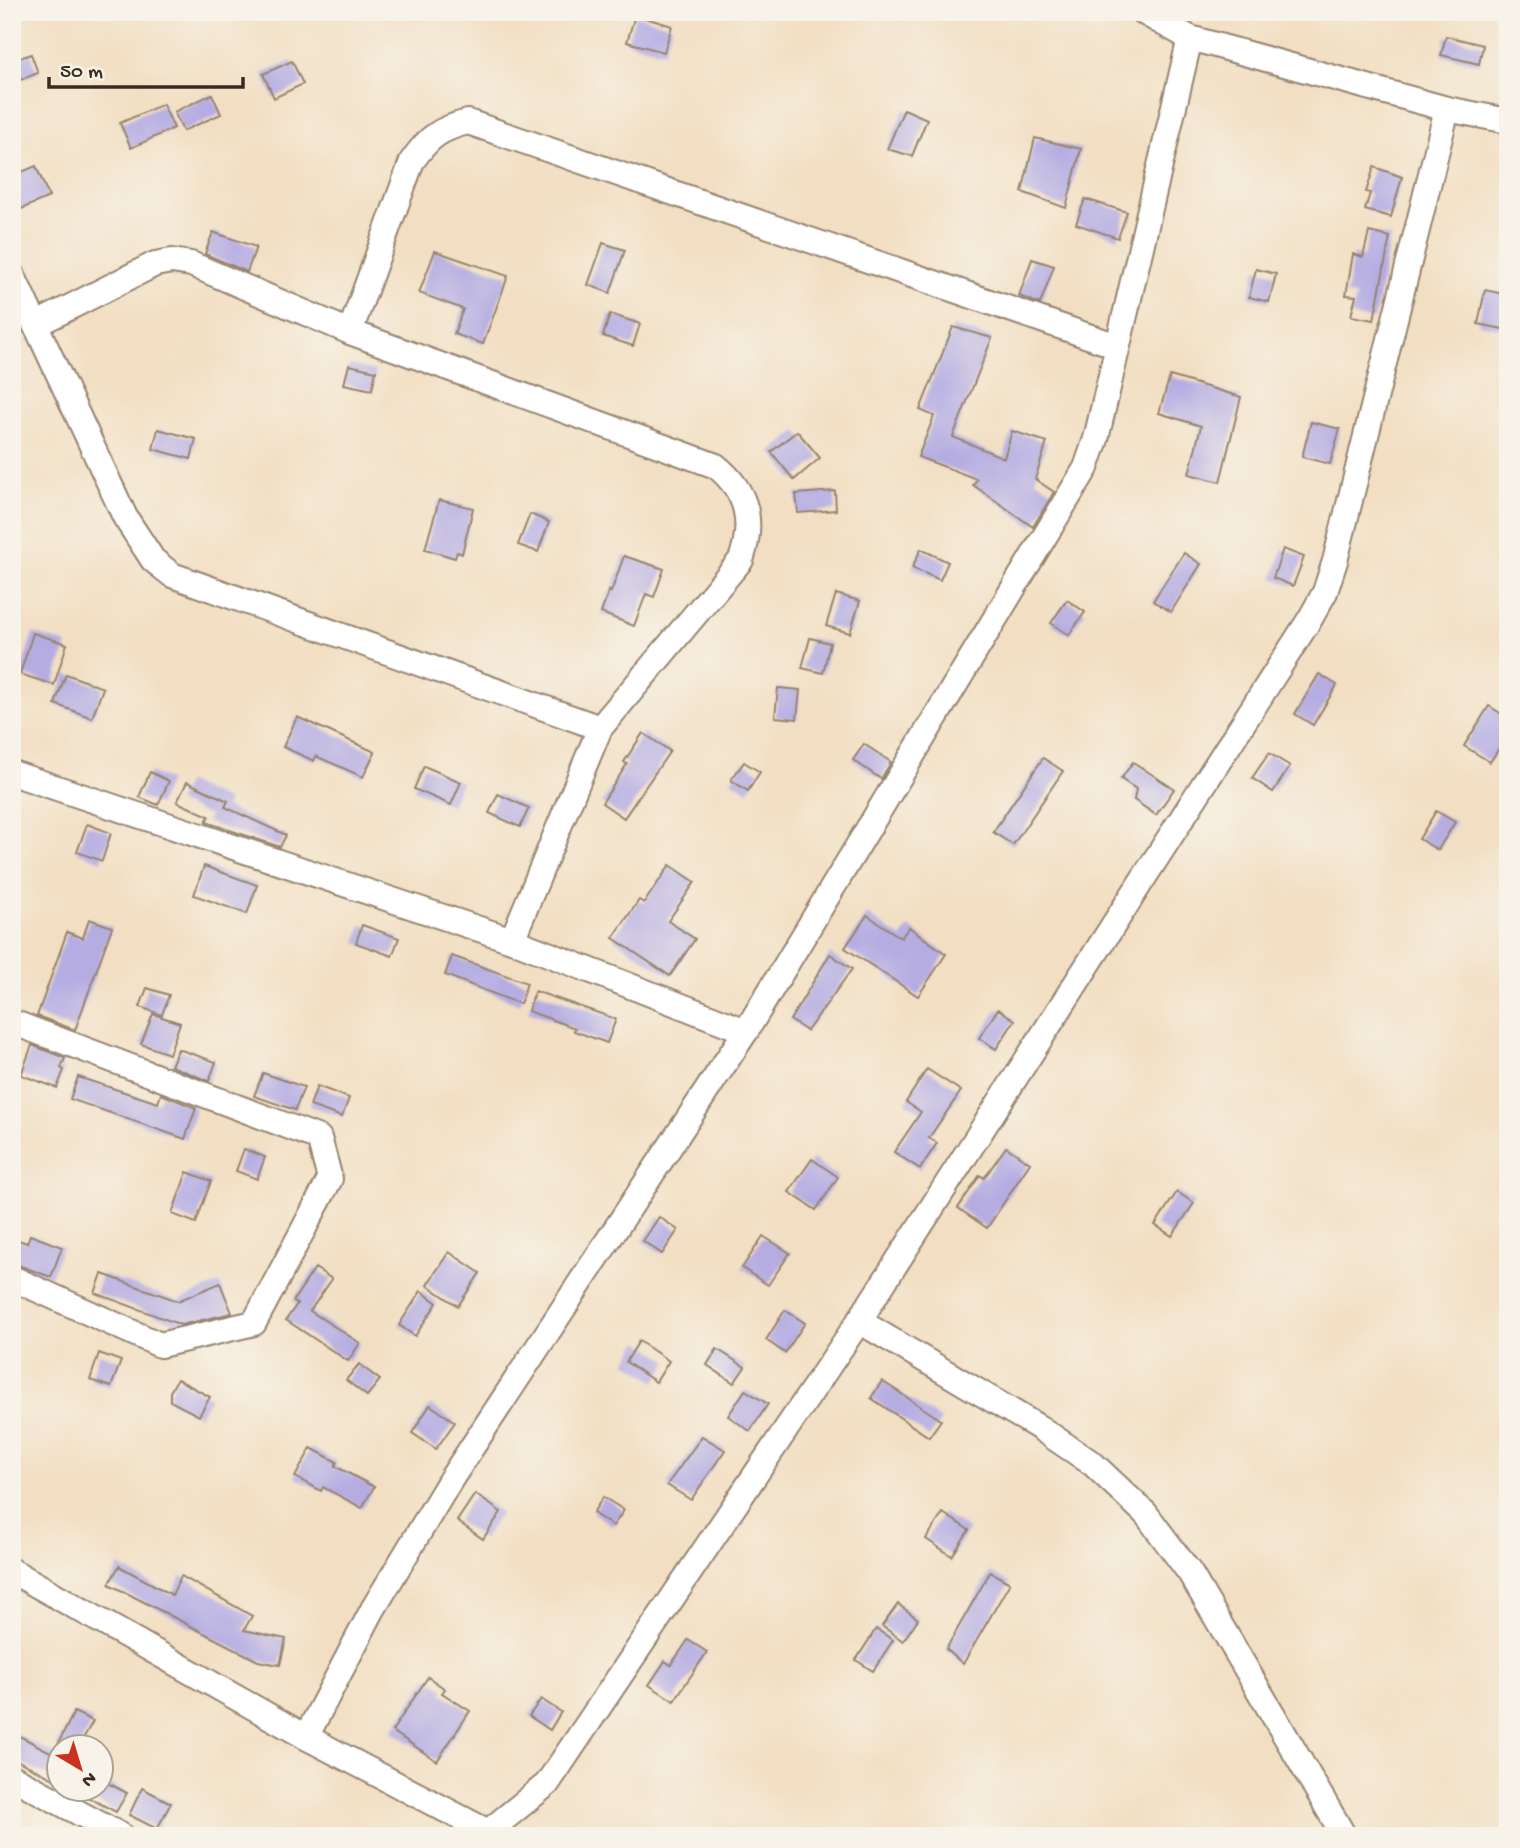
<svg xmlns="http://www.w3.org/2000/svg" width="1520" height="1848" viewBox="0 0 1520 1848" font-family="'Gochi Hand',sans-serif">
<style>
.building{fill:#b5ade2}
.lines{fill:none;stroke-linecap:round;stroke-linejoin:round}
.minor-casing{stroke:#968470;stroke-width:28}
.minor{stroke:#fff;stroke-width:24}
</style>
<rect width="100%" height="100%" fill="#f7f3e8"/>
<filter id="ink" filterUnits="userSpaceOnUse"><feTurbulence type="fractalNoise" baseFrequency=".0143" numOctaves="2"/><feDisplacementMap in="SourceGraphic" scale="14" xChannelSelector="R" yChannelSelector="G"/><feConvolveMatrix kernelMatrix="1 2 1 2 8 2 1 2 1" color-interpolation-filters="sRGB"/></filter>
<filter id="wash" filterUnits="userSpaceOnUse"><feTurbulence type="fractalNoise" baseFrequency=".00686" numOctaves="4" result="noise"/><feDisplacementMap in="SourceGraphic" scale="28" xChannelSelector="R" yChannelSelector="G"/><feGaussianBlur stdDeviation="1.57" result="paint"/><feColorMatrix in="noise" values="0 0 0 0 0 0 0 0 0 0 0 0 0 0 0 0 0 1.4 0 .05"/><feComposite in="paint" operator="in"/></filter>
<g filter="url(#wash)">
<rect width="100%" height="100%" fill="#f2dfc3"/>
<g id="blocks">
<g class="building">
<polygon points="635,15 672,26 664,52 627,42"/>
<polygon points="1446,36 1483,45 1479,64 1441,55"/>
<polygon points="31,54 38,73 12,83 12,61"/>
<polygon points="292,61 303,84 274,98 263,74"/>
<polygon points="212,94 221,114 183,131 174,112"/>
<polygon points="163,104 174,128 131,148 120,123"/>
<polygon points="904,109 927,119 912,156 887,149"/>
<polygon points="1035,138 1081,149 1066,208 1022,192"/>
<polygon points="36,166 49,197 12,213 12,176"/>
<polygon points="1374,167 1402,177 1391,217 1365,210 1370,193 1366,192"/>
<polygon points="1085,199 1127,212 1118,238 1076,224"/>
<polygon points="213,232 256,247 247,272 205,254"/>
<polygon points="1369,232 1390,237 1374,320 1351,316 1356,296 1346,295 1353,254 1363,257"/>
<polygon points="603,243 625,250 610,293 588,285"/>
<polygon points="435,251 508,276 483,344 454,334 463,309 419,293"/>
<polygon points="1032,259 1054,266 1040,304 1019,296"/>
<polygon points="1256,269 1276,274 1269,302 1249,297"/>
<polygon points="1485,290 1508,295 1508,330 1478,324"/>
<polygon points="610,314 640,324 633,346 603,336"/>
<polygon points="953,327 992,338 953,437 1004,458 1012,431 1047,442 1035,479 1054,492 1033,527 973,485 977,479 918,457 934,416 920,410"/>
<polygon points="349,365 376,371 372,390 344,384"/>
<polygon points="1170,376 1241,397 1220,482 1189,474 1201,426 1159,413"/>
<polygon points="1311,422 1340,429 1330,464 1302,457"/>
<polygon points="158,429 196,439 191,459 153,449"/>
<polygon points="797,431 820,458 794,480 771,452"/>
<polygon points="835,491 836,510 798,513 796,494"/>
<polygon points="439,500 473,508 462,554 457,552 455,558 425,549"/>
<polygon points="530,514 549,522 538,552 518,545"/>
<polygon points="921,549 948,562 940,580 912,568"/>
<polygon points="1283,549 1304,557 1293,586 1273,578"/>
<polygon points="1184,553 1201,564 1171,612 1153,601"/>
<polygon points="624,556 664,569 654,597 646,594 634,626 601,613 609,591 611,592"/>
<polygon points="836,594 860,601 850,633 826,626"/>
<polygon points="1067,600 1085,612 1069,635 1051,623"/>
<polygon points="33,633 67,644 54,685 20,674"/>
<polygon points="810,638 830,643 823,673 802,668"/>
<polygon points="66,674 103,688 92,718 55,704"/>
<polygon points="1319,674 1337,685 1313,725 1295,714"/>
<polygon points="778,688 800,690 797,719 775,717"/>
<polygon points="1489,706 1508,718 1508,735 1490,762 1464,746"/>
<polygon points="297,717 375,752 363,777 316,756 314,761 283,747"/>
<polygon points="643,733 670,751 624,818 602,803 627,764 624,762"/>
<polygon points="864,744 891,762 881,779 853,760"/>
<polygon points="1269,753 1290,766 1273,792 1252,778"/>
<polygon points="1043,758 1063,771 1013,845 993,832"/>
<polygon points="744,762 760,772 748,791 731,780"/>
<polygon points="1133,762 1174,789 1156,815 1134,800 1136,789 1121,779"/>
<polygon points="424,766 461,782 451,805 414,789"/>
<polygon points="150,772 169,781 158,805 139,797"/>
<polygon points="187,782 228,801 225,807 286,835 280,847 206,822 209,816 177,802"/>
<polygon points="498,794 529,808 520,827 489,813"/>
<polygon points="1436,811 1455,822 1438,850 1419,839"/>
<polygon points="87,824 111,833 102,861 77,852"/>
<polygon points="670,865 695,882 668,921 695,939 670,976 613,938 639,900 644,903"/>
<polygon points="204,866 257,885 247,914 194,895"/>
<polygon points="867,915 901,938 909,927 946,954 918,996 845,948"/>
<polygon points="89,919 112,927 75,1030 37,1016 67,932 83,938"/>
<polygon points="362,925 399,938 392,956 356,943"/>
<polygon points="830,954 852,969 807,1031 790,1020"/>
<polygon points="452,956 527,983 520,1004 445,975"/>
<polygon points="147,988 169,995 162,1015 140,1007"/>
<polygon points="535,991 616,1019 607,1043 574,1031 575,1028 528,1011"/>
<polygon points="998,1009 1015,1020 996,1049 979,1038"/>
<polygon points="153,1014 180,1023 169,1054 141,1044"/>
<polygon points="32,1045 65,1058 61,1068 64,1070 57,1088 21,1075"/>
<polygon points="178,1049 216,1062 209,1081 171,1066"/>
<polygon points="927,1069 961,1091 929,1138 937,1143 920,1169 894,1152 921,1112 906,1102"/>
<polygon points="263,1073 304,1087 295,1110 254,1096"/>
<polygon points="78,1077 158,1103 161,1094 196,1108 185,1139 70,1099"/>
<polygon points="317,1086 349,1098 342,1117 310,1106"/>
<polygon points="1006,1147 1030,1163 987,1228 958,1208 980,1175 984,1178"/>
<polygon points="244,1149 265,1157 257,1179 236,1171"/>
<polygon points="812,1159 838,1177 816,1210 789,1192"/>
<polygon points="187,1172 211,1181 196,1223 172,1214"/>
<polygon points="1177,1192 1194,1203 1172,1236 1155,1225"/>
<polygon points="659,1217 678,1230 662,1254 643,1241"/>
<polygon points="30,1235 62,1247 51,1277 12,1263 12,1238 27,1243"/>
<polygon points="763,1236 790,1253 768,1285 742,1268"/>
<polygon points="449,1252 480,1273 458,1306 427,1285"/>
<polygon points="315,1268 332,1279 310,1311 360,1343 348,1361 286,1320 297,1304 293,1301"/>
<polygon points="102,1274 178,1301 220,1283 232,1313 181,1325 95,1293"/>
<polygon points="421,1291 437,1303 415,1336 399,1325"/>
<polygon points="785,1310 805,1323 785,1353 766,1340"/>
<polygon points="639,1341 669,1361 656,1382 626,1362"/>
<polygon points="717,1349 745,1367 734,1383 707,1365"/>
<polygon points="99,1353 121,1361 111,1387 90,1380"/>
<polygon points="359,1364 380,1380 367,1396 346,1380"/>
<polygon points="177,1379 210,1397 199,1416 170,1401 170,1392"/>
<polygon points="882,1381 941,1420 929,1437 871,1398"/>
<polygon points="745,1390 768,1404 750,1431 728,1416"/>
<polygon points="430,1405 455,1422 436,1449 412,1433"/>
<polygon points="702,1436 725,1450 691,1500 667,1485"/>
<polygon points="311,1448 337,1462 335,1466 374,1487 362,1508 323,1487 321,1491 295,1477"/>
<polygon points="475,1494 501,1512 483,1539 457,1521"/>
<polygon points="603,1497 624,1510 613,1526 593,1513"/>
<polygon points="943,1513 969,1530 952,1556 926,1539"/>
<polygon points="119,1566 172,1595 181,1576 252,1616 244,1630 286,1639 280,1665 258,1661 109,1584"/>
<polygon points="990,1572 1010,1583 963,1664 946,1649"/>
<polygon points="898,1604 918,1619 903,1641 882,1626"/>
<polygon points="876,1629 893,1640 873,1671 856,1660"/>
<polygon points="688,1640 707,1652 674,1701 649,1685 665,1661 671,1665"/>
<polygon points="428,1677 445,1689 442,1693 470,1711 437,1761 392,1731"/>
<polygon points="541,1699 561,1712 550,1730 529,1716"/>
<polygon points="74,1712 93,1721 79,1746 57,1746"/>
<polygon points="12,1732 60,1757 60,1782 12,1758"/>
<polygon points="102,1780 127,1793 116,1812 70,1788 102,1788"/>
<polygon points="142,1788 171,1803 157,1829 129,1815"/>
</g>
</g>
</g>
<g filter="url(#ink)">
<use href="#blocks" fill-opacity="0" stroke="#968470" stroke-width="2"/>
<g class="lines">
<g class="minor-casing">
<g id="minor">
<polyline points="1143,12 1190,38 1447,109 1508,121"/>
<polyline points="12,274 125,517 153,560 172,575 600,728"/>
<path d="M35 325 155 264 172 261 191 264 350 332 716 466C748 492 754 522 741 560L600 728 512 940"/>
<path d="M350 332 412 161C429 137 439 129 468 122L1117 346"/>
<polyline points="12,773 512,940 746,1031"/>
<polyline points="12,1022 319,1138 330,1179 254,1323 160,1345 12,1278"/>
<polyline points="859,1321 1040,1428 1093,1464 1146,1514 1190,1573 1344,1836"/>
<polyline points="12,1571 306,1737 488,1832 547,1784 859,1321 1310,619 1325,592 1335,561 1447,109"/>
<polyline points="306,1737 373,1609 451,1479 746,1031 1086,468 1096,439 1190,38"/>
<polyline points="12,1777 122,1836"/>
</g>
</g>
<use href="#minor" class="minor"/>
</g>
</g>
<rect width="1520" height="1848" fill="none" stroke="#f7f3e8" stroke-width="42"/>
<g transform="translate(80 1768) rotate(142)"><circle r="33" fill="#f7f3e8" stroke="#aca397" stroke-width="2"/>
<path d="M0-5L12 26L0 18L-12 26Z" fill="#c8321e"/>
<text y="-10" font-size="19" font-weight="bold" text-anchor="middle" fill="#3b2a1e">N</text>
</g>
<path d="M49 77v10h194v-10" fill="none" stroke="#3b2a1e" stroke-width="3.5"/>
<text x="60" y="77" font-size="21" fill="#3b2a1e" stroke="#f7f3e8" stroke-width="5" paint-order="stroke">50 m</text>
</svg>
